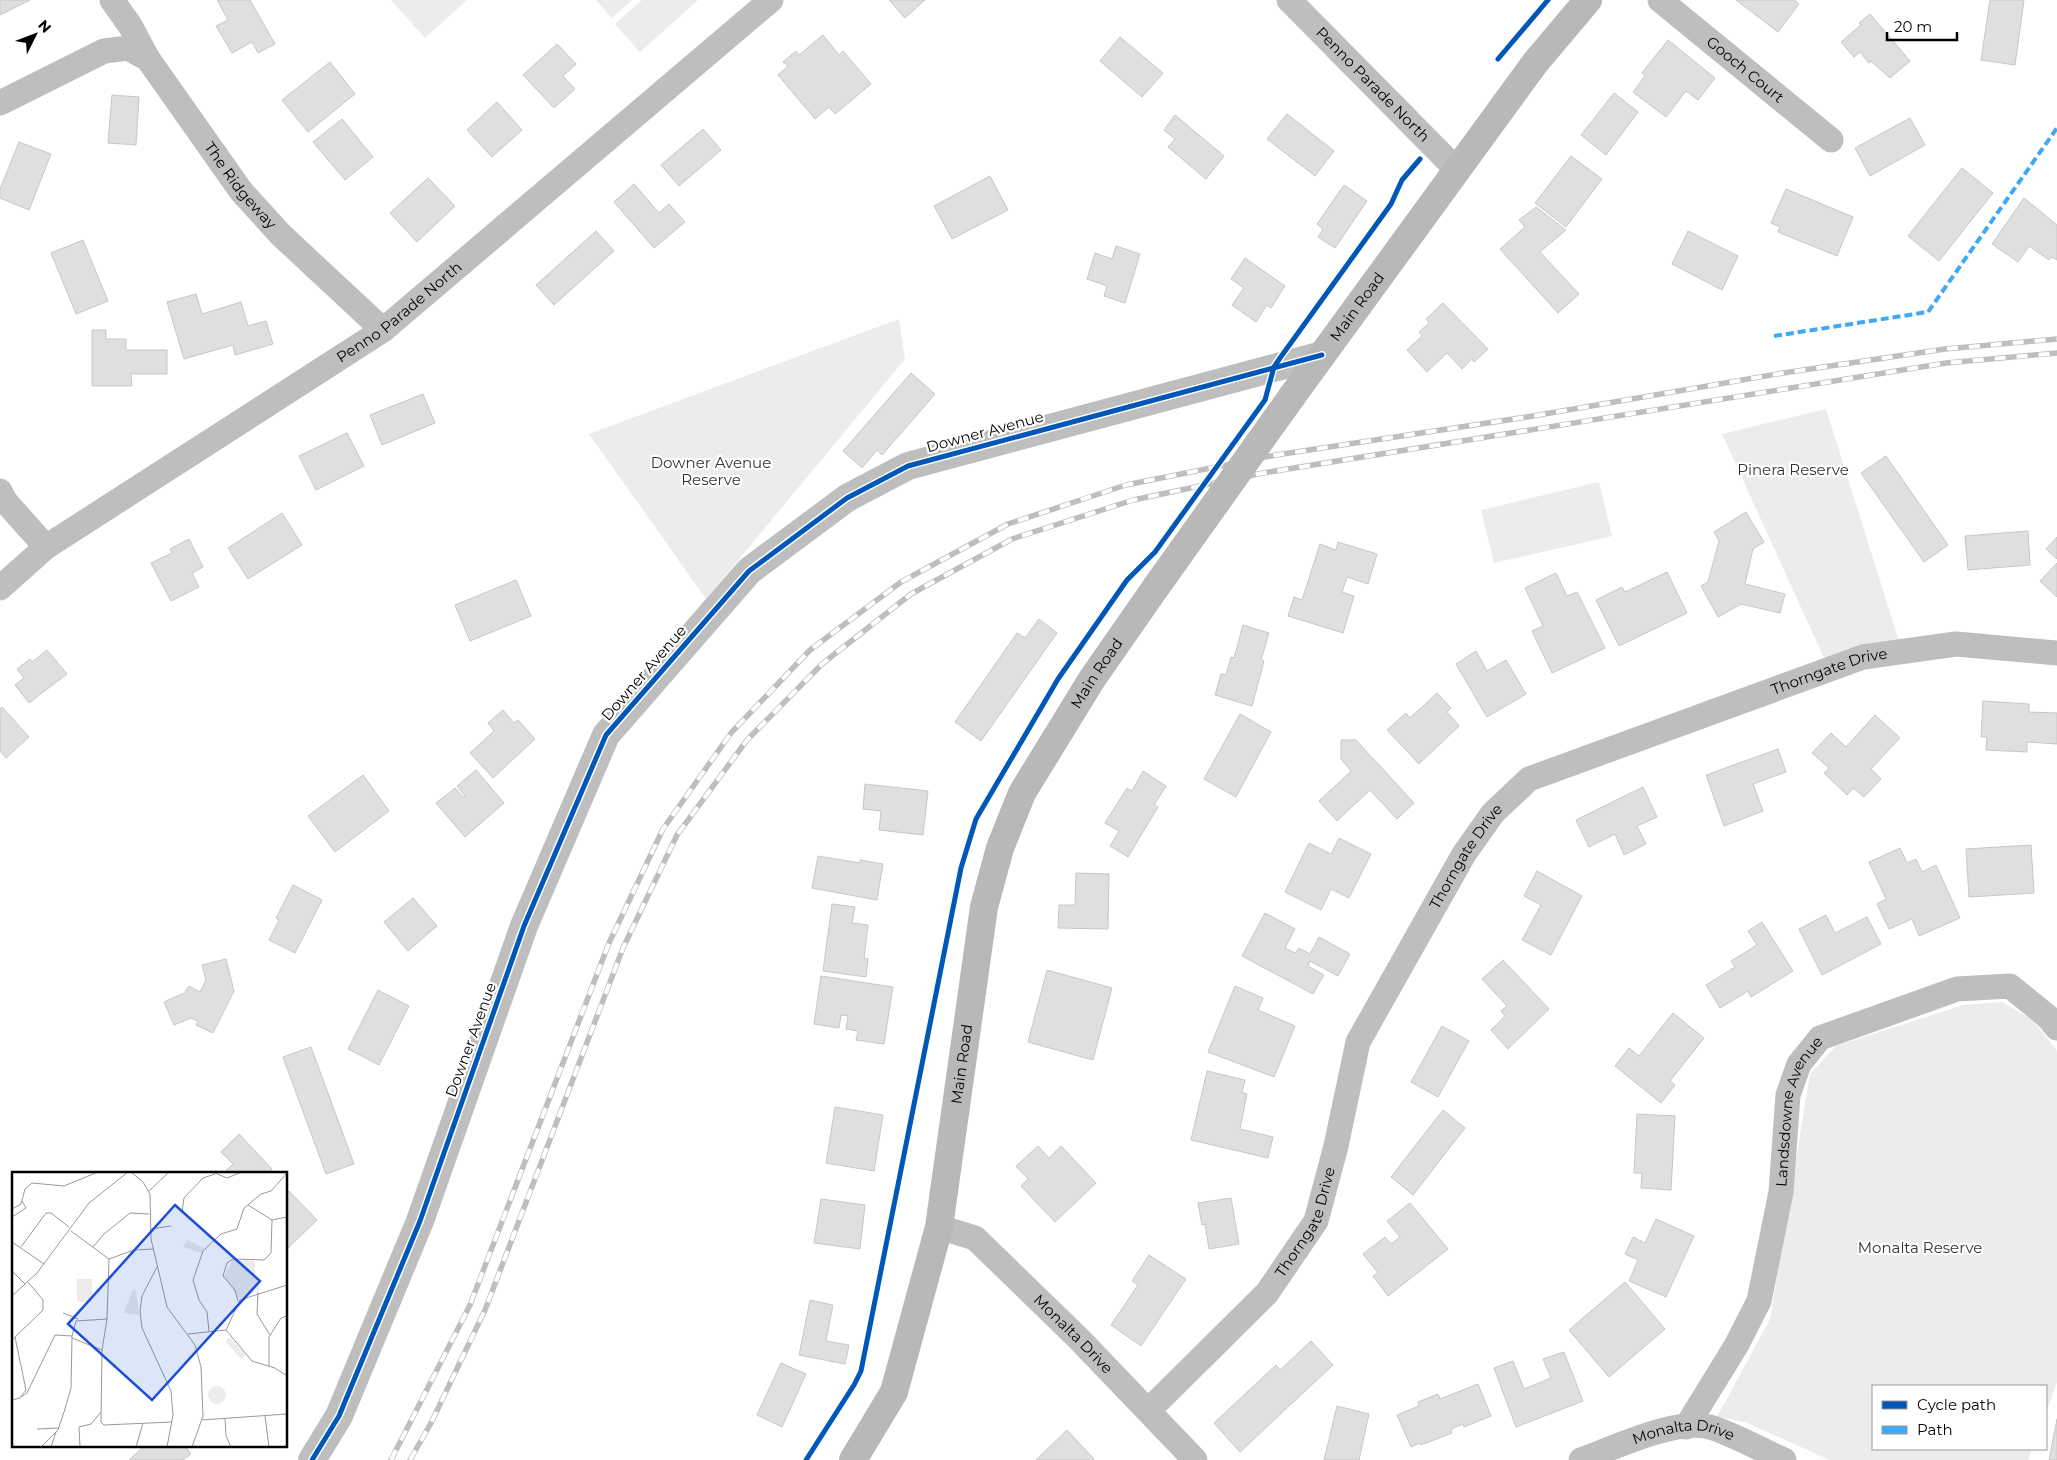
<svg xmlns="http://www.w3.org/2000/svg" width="2057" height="1460" viewBox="0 0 2057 1460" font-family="Montserrat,sans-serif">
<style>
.green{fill:#ececec}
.building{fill:#dfdfdf;stroke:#c7c7c7}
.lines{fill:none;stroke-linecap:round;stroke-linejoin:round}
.minor{stroke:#bebebe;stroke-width:25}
.tertiary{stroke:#bebebe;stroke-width:28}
.secondary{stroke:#b8b8b8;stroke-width:28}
.rail-casing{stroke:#bebebe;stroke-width:5.5}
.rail{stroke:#fff;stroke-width:4;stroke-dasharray:11;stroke-linecap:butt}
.secondary-bridge{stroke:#b8b8b8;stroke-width:28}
.quiet{stroke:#3fa9f5;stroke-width:4;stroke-dasharray:8 4;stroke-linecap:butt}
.cycleway-casing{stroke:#fff;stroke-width:8}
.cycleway{stroke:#0057b8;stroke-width:5}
.labels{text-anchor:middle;stroke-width:4.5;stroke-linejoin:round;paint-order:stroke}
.street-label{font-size:15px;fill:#000;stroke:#fff}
.park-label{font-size:15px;fill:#333;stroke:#fff}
.inset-road{fill:none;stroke:#999;stroke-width:1}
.view{fill:#1d4ed8;fill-opacity:0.15;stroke:#1d4ed8;stroke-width:2.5}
.inset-edge{fill:none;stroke:#000;stroke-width:2.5}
</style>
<rect width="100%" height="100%" fill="#fff"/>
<g class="green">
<polygon points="391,0 467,0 425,38"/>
<polygon points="596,0 632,0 612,18"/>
<polygon points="642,0 698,0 640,52 615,24"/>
<polygon points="899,319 905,359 706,599 589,434"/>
<polygon points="1826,409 1899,641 1824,658 1722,434"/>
<polygon points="1599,482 1612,536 1494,563 1481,510"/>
<polygon points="2002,1002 2033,1020 2057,1051 2057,1382 2046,1412 2046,1386 1873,1386 1873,1449 2032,1449 2028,1460 1830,1460 1745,1422 1717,1417 1770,1319 1810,1074 1836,1046 1963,1005"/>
</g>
<g class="building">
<polygon points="0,0 30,0 0,15"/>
<polygon points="217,0 250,0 275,44 258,53 252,42 232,53 216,26 228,20"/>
<polygon points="889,0 925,0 905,18"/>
<polygon points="1736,0 1794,0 1799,4 1778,32"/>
<polygon points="1990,0 2024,0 2015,65 1981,60"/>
<polygon points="1870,14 1910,61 1890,78 1871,61 1869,63 1860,52 1854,57 1841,42 1861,25 1859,23"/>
<polygon points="823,35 839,55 843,51 871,84 835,114 829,107 815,119 778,75 788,66 783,62 796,51 799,55"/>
<polygon points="1120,37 1163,73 1142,97 1100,61"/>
<polygon points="1668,40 1715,78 1698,100 1686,91 1666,117 1633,92 1645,76 1642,73"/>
<polygon points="557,44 576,64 563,76 575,89 554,108 523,75"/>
<polygon points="330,62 355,94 308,132 282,100"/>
<polygon points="1614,93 1638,112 1606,155 1581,135"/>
<polygon points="112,95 139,97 136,145 108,143"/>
<polygon points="497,102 522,130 492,157 467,130"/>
<polygon points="1287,114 1334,151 1315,176 1267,139"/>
<polygon points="1175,115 1224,156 1206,179 1168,147 1175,139 1164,130"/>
<polygon points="1910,118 1925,145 1870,176 1855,148"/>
<polygon points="342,119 373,157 345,180 313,142"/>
<polygon points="703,129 721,150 679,186 661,165"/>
<polygon points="19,142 51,154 29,210 0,198 0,189"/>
<polygon points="1571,156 1602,179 1566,227 1535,203"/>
<polygon points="1962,168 1993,193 1939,261 1908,236"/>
<polygon points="990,176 1008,210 952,239 934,206"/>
<polygon points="428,178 455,206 417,242 390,213"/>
<polygon points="634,184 659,213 669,204 685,222 654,248 614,202"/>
<polygon points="1344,185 1367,201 1335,248 1318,237 1323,229 1317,224"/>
<polygon points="1786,189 1853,217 1837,256 1778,232 1780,227 1771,223"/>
<polygon points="2024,198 2057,225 2057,260 2052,257 2049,260 2029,246 2018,262 1992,244"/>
<polygon points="1536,207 1566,230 1540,252 1579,294 1558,313 1500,249 1525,227 1519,220"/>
<polygon points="596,231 614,251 554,305 536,285"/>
<polygon points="1688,231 1738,256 1722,290 1672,264"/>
<polygon points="83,240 108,301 76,314 51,253"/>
<polygon points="1116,246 1140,254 1125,303 1104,296 1107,286 1087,279 1095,253 1112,259"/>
<polygon points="1245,258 1285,286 1271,308 1267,305 1256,322 1232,305 1244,288 1231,279"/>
<polygon points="196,294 202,314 241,302 248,326 266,321 273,344 235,355 233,345 184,359 167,302"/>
<polygon points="1443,303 1488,349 1474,362 1472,359 1462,369 1447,353 1427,372 1407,350 1422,336 1419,332 1429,323 1426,319"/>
<polygon points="92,330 106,330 106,339 126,339 126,350 167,350 167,374 131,374 132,386 92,386"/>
<polygon points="911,373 935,394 882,455 877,450 862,468 843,451"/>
<polygon points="423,394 435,423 382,445 370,415"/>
<polygon points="347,433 364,466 316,490 299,456"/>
<polygon points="1886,456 1948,545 1924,562 1861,473"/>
<polygon points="1746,512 1764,542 1753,549 1745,584 1785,594 1780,613 1741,604 1718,617 1701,586 1708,582 1719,541 1714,532"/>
<polygon points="282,513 302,545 248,579 228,548"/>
<polygon points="2028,531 2030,565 1968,570 1965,536"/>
<polygon points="2057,537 2057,559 2046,549"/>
<polygon points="189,539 203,567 192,573 199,587 171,601 151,563 172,553 170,549"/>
<polygon points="1338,542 1377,554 1368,584 1347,577 1342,592 1354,596 1343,633 1288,616 1294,597 1302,600 1320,544 1336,550"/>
<polygon points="2057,563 2057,597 2040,581"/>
<polygon points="1667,572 1687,613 1619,646 1596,600 1622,587 1625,592"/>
<polygon points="1556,573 1567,596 1577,592 1605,648 1552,673 1532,631 1543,626 1525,588"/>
<polygon points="516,580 531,616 470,641 455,605"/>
<polygon points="1039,619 1057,633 981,741 955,722 1017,633 1025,638"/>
<polygon points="1243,625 1269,633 1261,660 1264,661 1252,706 1215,695 1221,674 1226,675 1231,657 1234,658"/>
<polygon points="47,650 67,674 29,703 15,685 24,678 17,669 30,659 32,662"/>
<polygon points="1476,651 1487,671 1506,660 1526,694 1487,717 1456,664"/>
<polygon points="1437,693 1451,708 1447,712 1459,726 1419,764 1387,730 1406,713 1410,718"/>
<polygon points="1983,701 2029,704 2029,712 2057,713 2057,744 2027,742 2027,752 1986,750 1987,737 1981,737"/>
<polygon points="2,707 29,737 6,758 0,751 0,709"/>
<polygon points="503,710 514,723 518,720 535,739 493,778 470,753 494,731 488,723"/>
<polygon points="1240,714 1271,732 1236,797 1204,779"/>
<polygon points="1875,715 1900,738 1871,769 1881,779 1864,797 1853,788 1847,795 1824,773 1829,768 1812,753 1831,733 1846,747"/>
<polygon points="1341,740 1356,740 1414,803 1397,819 1370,790 1337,821 1319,801 1351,771 1341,759"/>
<polygon points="1778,749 1786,772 1753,784 1763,811 1724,826 1706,775"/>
<polygon points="476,770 504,803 465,837 436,803 455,788 463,797 465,796 457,786"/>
<polygon points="1143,771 1166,786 1154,805 1158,807 1128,857 1110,846 1119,831 1105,823 1127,788 1132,791"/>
<polygon points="363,775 389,811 335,852 308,816"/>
<polygon points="865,784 928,791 923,835 879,830 881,811 863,809"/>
<polygon points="1643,787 1657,817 1637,826 1646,844 1624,855 1615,834 1589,847 1576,820"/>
<polygon points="1339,838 1371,854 1349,898 1331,889 1321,910 1285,892 1309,843 1331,854"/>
<polygon points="2031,845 2034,893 1969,897 1966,849"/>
<polygon points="1900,848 1907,863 1916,859 1922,872 1936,865 1960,918 1919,936 1912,919 1889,929 1877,904 1886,899 1869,862"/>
<polygon points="818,856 860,863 860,860 883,864 877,900 812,888"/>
<polygon points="1537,871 1582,896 1551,955 1522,940 1541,905 1524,896"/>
<polygon points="1076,873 1109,874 1108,929 1058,928 1059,905 1075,905"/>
<polygon points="293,885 322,900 295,953 269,940 279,920 276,918"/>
<polygon points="413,898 437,926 408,951 384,922"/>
<polygon points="832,904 855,907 852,923 868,925 864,958 868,959 866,977 823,971"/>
<polygon points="1265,913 1295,929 1285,948 1295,953 1299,948 1310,954 1319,937 1350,954 1338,976 1310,961 1308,966 1324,975 1313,994 1242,956"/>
<polygon points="1826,915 1835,933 1867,917 1881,944 1822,975 1799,929"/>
<polygon points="1762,922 1793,971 1751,997 1748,991 1720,1008 1706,985 1735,967 1731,961 1757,945 1748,931"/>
<polygon points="226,959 234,991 213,1033 196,1025 198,1021 191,1018 174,1025 164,1002 184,993 189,986 200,992 206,980 202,965"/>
<polygon points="1503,960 1549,1009 1508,1049 1491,1030 1505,1016 1501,1011 1507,1006 1482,979"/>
<polygon points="1047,970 1112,988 1093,1060 1028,1042"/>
<polygon points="821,976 893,987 884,1044 856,1040 858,1031 846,1029 848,1016 841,1015 839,1028 814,1024"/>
<polygon points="1235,986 1263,998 1258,1010 1295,1026 1274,1077 1208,1052"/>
<polygon points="378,990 409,1006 379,1065 348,1049"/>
<polygon points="1673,1013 1704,1038 1670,1081 1675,1085 1661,1103 1615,1066 1629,1048 1639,1056"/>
<polygon points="1442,1026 1469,1041 1438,1097 1411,1082"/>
<polygon points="311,1047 354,1164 326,1174 283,1057"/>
<polygon points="1207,1071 1245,1080 1242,1092 1247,1094 1240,1129 1273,1137 1268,1158 1191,1140"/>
<polygon points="835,1107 883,1115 874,1171 826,1163"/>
<polygon points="1443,1110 1465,1128 1413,1195 1391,1177"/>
<polygon points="1637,1114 1675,1116 1671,1190 1641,1188 1642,1173 1634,1173"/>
<polygon points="239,1134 272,1169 267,1174 222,1174 233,1164 221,1152"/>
<polygon points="1038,1146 1049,1158 1061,1146 1096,1183 1055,1222 1021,1186 1028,1179 1016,1166"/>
<polygon points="289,1191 317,1220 286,1250 286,1193"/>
<polygon points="1231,1198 1239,1244 1209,1249 1205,1224 1202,1225 1198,1203"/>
<polygon points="821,1199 865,1205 860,1249 814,1243"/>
<polygon points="1410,1203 1448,1249 1388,1296 1373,1276 1378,1273 1363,1254 1385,1237 1391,1244 1400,1237 1387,1221"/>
<polygon points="1656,1219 1694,1236 1666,1297 1629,1281 1638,1260 1625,1254 1633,1237 1645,1243"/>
<polygon points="1149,1255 1186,1279 1141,1346 1111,1325 1138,1285 1132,1281"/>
<polygon points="1625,1282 1665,1329 1609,1377 1569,1330"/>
<polygon points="810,1300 833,1305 826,1341 849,1345 845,1364 799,1355"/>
<polygon points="1311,1341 1333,1365 1240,1452 1214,1423 1276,1365 1280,1370"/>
<polygon points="1564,1352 1583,1401 1516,1427 1494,1368 1513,1361 1524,1389 1551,1378 1543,1359"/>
<polygon points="781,1363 806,1374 782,1427 757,1415"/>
<polygon points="1478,1384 1491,1416 1464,1427 1463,1424 1451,1429 1452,1433 1421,1445 1420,1443 1411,1447 1397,1415 1419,1406 1418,1402 1438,1394 1440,1399"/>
<polygon points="1337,1406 1369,1414 1359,1460 1324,1460"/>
<polygon points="2057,1419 2057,1460 2049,1460"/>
<polygon points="1067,1430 1094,1459 1092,1460 1036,1460"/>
<polygon points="144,1446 185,1446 191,1454 183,1460 129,1460"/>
</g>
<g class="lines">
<g class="minor">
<polyline points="112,0 131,27 148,59"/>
<path id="s1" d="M1289 0 1456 169"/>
<path id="s2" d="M1660 0 1831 140"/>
<path id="s3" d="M0 103 104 51 128 48 148 59 241 191 281 235 383 330"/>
<polyline points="0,491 5,501 46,547"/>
<path id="s4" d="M0 588 46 547 383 330 771 0"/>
<path id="s5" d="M939 1227 975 1238 1079 1339 1195 1460"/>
<path id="s6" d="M1149 1410 1267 1293 1316 1221 1336 1146 1358 1042 1464 854 1493 813 1529 779 1863 657 1956 644 2057 653"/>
<path id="s7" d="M1686 1427 1736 1346 1759 1301 1781 1192 1788 1095 1799 1064 1820 1038 1957 989 2010 986 2048 1017 2057 1028"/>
<path id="s8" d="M1581 1460C1614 1448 1679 1416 1713 1428 1737 1436 1761 1450 1784 1460"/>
</g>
<polyline class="tertiary" points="312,1460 339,1416 420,1221 524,926 606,735 749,571 847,498 908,466 1322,355"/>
<g class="secondary">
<path id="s9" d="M1293 395 1535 63 1588 0"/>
<path id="s10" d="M853 1460 894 1392 939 1227 984 907 1000 848 1022 793 1092 679 1156 587"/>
</g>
<g class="rail-casing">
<g id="rail">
<polyline points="391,1460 470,1305 609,943 663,829 731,733 810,650 901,582 1008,524 1126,485 1276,455 1527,417 1783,373 1945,349 2057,339"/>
<polyline points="410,1460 431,1423 485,1310 623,948 677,835 747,740 822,664 911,594 1012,539 1133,500 1263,473 1946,363 2057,353"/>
</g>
</g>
<use href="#rail" class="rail"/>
<polyline class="secondary-bridge" points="1156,587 1293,395"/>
<polyline class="quiet" points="1774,336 1928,312 2057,128"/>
<g class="cycleway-casing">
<g id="cycleway">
<polyline points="1498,59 1548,0"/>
<polyline points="312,1460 339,1416 420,1221 524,926 606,735 749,571 847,498 908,466 1322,355"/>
<polyline points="806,1460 854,1385 861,1371 961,868 976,819 1058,679 1127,580 1155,552 1265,400 1274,367 1280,358 1391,204 1402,180 1420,159"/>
</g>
</g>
<use href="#cycleway" class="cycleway"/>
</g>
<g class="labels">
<g class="street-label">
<text dy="5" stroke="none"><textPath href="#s2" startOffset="110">Gooch Court</textPath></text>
<text dy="5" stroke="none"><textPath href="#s1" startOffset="119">Penno Parade North</textPath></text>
<text dy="5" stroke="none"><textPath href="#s3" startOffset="320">The Ridgeway</textPath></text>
<text dy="5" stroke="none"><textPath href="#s9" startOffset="109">Main Road</textPath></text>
<text dy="5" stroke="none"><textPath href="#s4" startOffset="486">Penno Parade North</textPath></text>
<text transform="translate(985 432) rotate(-15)" y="5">Downer Avenue</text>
<text transform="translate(644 673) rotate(-49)" y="5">Downer Avenue</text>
<text dy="5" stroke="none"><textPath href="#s6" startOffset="1072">Thorngate Drive</textPath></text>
<text dy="5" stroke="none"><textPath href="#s10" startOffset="835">Main Road</textPath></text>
<text dy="5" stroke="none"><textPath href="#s6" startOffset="652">Thorngate Drive</textPath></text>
<text transform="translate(471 1040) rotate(-70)" y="5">Downer Avenue</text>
<text dy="5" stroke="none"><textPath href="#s10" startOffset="415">Main Road</textPath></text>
<text dy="5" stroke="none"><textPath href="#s7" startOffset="341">Landsdowne Avenue</textPath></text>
<text dy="5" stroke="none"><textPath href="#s6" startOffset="248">Thorngate Drive</textPath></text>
<text dy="5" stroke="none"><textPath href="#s5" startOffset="175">Monalta Drive</textPath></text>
<text dy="5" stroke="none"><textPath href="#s8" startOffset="108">Monalta Drive</textPath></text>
</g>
<g class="park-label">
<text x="711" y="468">Downer Avenue<tspan x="711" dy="17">Reserve</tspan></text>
<text x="1793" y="475">Pinera Reserve</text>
<text x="1920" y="1253">Monalta Reserve</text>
</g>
</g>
<g transform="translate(12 1172)">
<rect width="275" height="275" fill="#fff"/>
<path d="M175 68 192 76 189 81 171 75ZM221 88 243 89V105L249 117 227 127 212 104ZM65 107H80V130H65ZM121 117 124 119 127 143 112 141ZM218 165 234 183 229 187 213 169ZM196 223a9 9 0 1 1 18 0a9 9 0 1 1-18 0Z" fill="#ececec"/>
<path class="inset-road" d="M119 0 131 10 138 22 139 67 155 135 183 173 189 195 191 244 180 275M203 1 215 6 230 0M137 19 157 0M0 37 9 32 13 17 20 11 52 14 86 0M170 40 172 26 191 6 203 2M0 45 14 36 10 29M260 48 275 45M139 57 159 54M59 59 97 87 122 78 141 77M0 70 32 92M9 75 34 41H39L57 55M81 75 92 62 118 41 137 42M97 87 95 147 90 178 89 250 92 253 160 250M145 95 130 124 128 139 130 156 159 219 161 243 155 275M0 99 13 112M246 120 245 142 258 163M0 124 25 101 77 31 116 0M226 129 223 118 211 104 215 91 221 87 252 88 259 81 260 48 236 33M51 141 66 147M214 158 240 189 263 196 275 204M197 159 195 140 187 128 181 108 191 79 209 62 225 57 232 36 249 22 259 19 275 1M176 162 214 158 228 128 275 113M60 166 90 178M0 168 31 138V128L16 110M257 194V165L269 146 275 144M9 225 15 221 43 163 60 164M0 228 8 226 14 218 3 165M253 244 257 275M213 247 214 264 219 275M190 248 275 242M25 257 47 256M29 275 46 258 52 240 59 216 60 164 64 149 95 147M39 275 44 260M68 275 67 255 79 252 89 240M124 275 131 251"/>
<path class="view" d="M163 33 248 109 140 228 56 152Z"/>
<rect width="275" height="275" class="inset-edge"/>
</g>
<rect x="1872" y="1385" width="175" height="65" fill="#ffffff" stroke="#999999"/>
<rect x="1882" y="1401" width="25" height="8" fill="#0057b8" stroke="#999999"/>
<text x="1917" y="1410" font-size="15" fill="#000000">Cycle path</text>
<rect x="1882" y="1426" width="25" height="8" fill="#3fa9f5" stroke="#999999"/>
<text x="1917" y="1435" font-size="15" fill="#000000">Path</text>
<g transform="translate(35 35) rotate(48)" stroke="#ffffff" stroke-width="4" paint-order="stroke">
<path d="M0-4L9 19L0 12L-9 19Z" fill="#000000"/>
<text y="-8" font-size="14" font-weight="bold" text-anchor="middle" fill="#000000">N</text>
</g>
<path d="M1887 32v8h70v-8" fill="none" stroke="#000000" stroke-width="2.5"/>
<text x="1894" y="32" font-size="15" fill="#000000" stroke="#ffffff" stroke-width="4" paint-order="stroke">20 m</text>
</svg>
